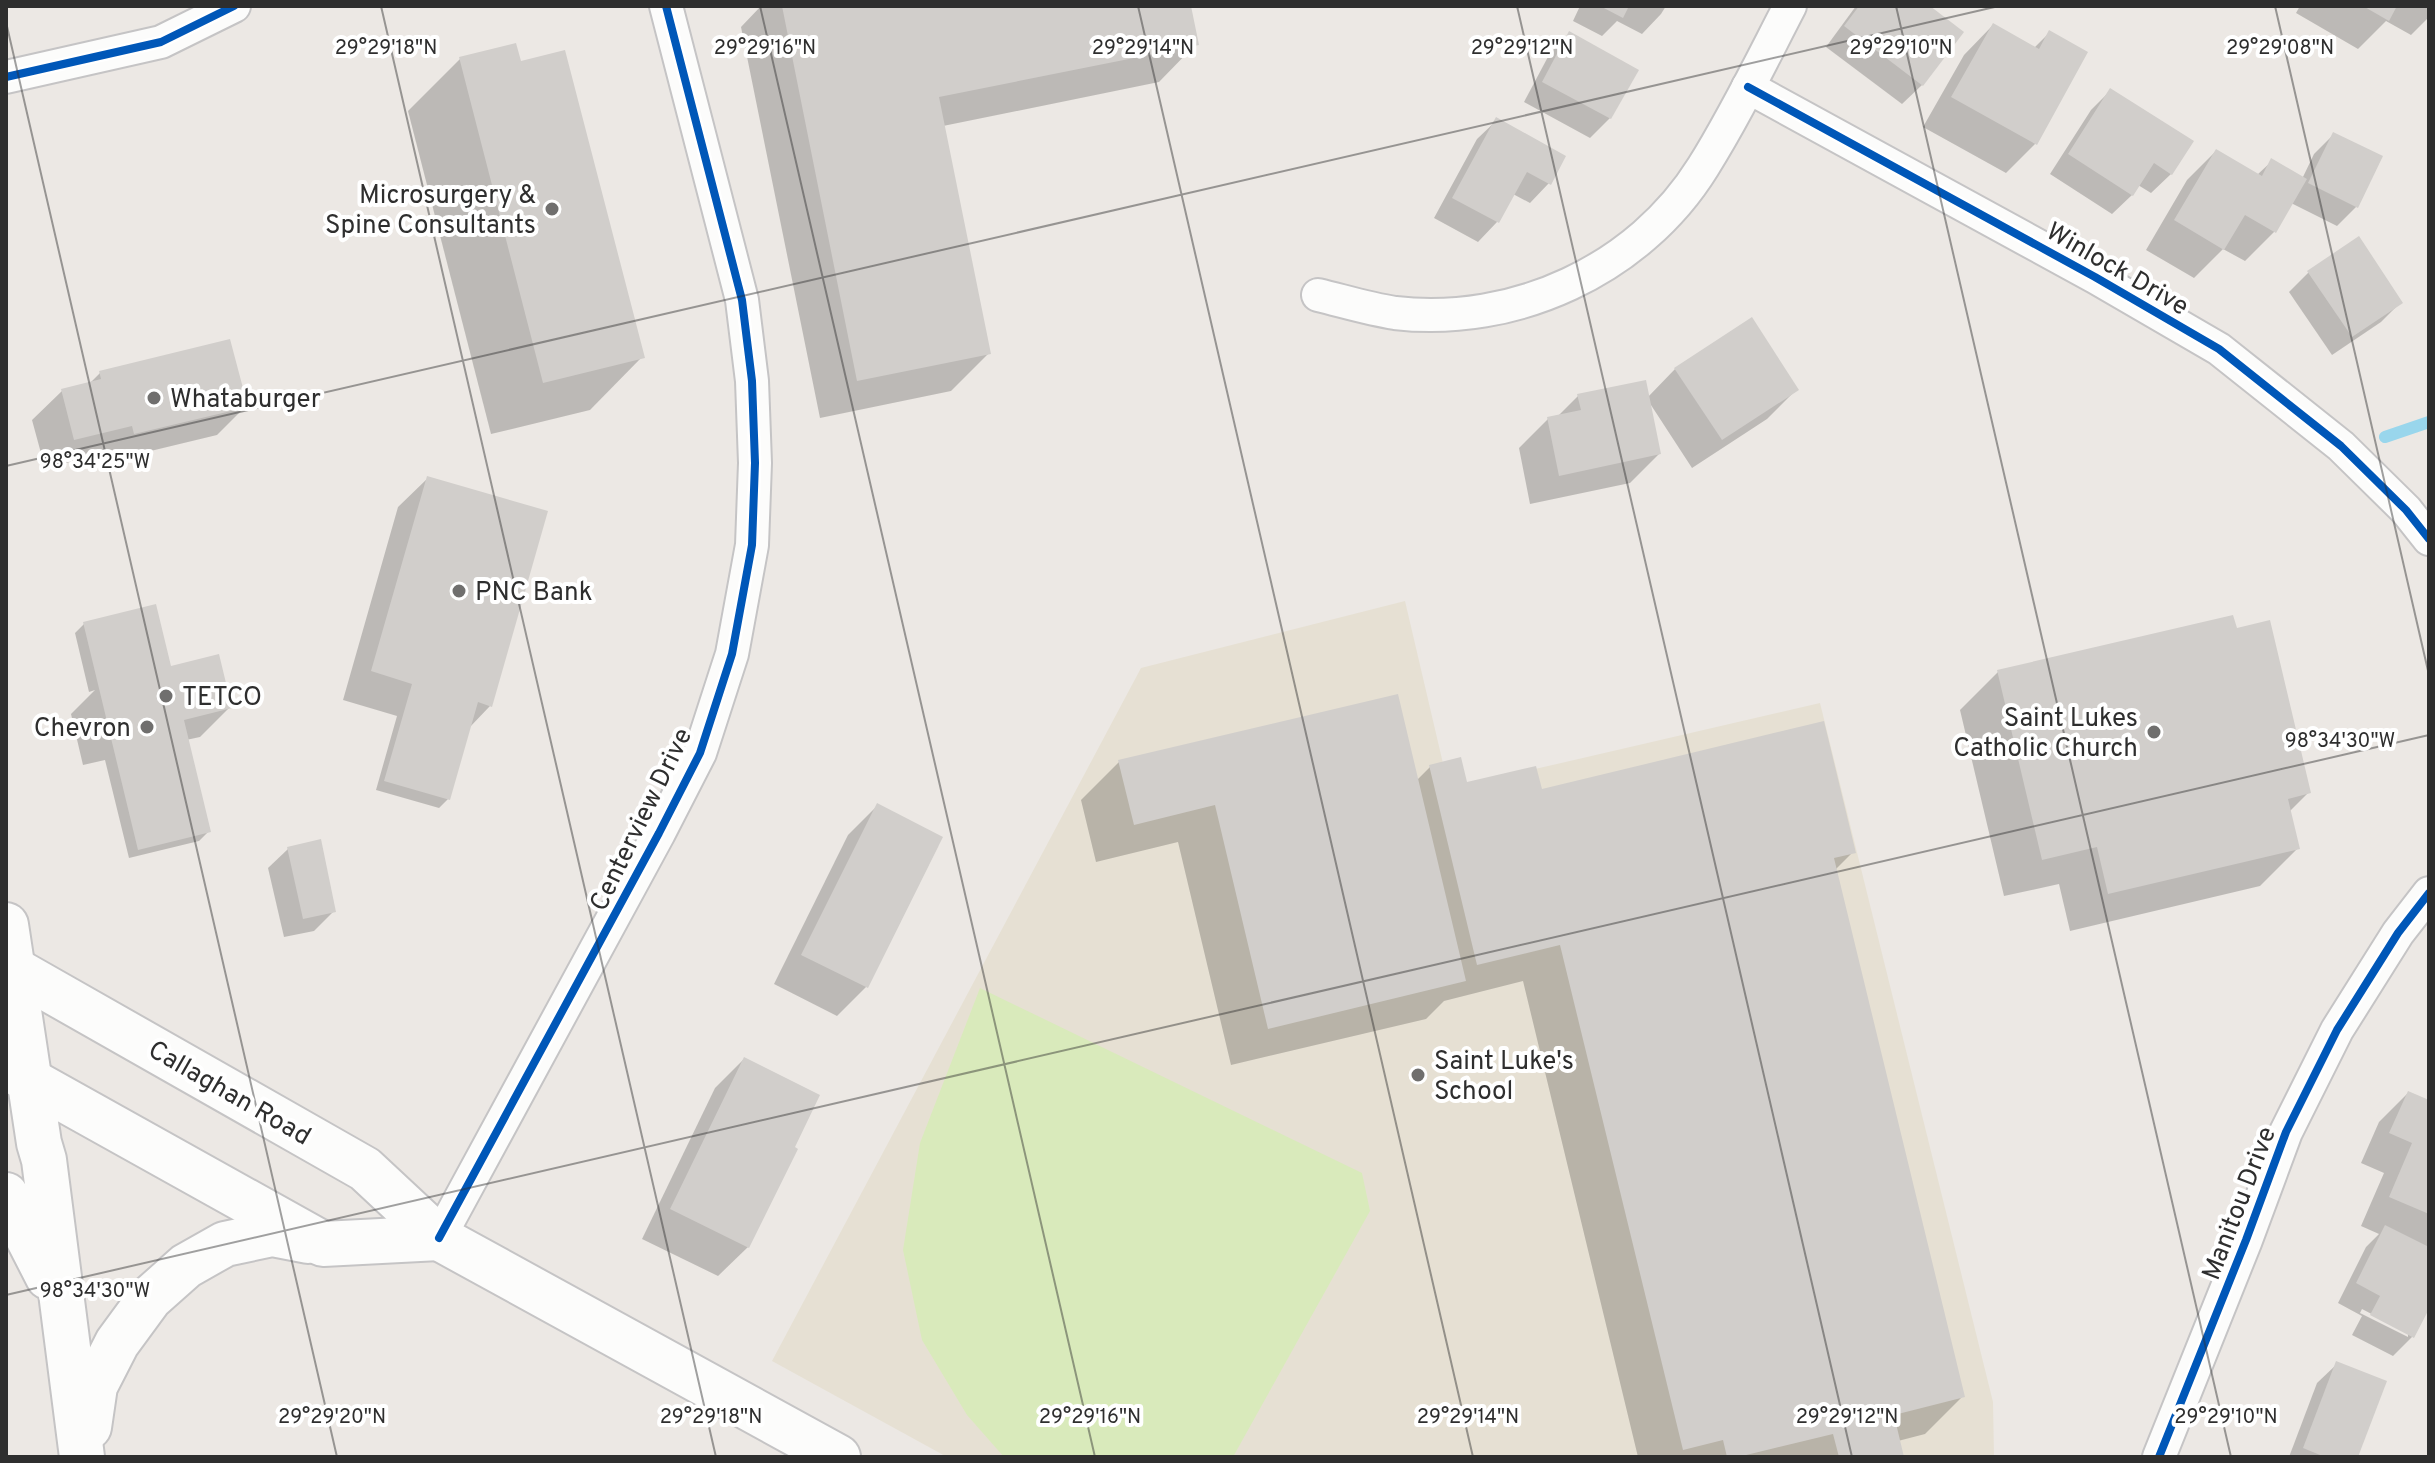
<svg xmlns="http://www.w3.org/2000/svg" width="2435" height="1463" viewBox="0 0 2435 1463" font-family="Overpass,sans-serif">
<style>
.education{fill:#e6e0d3}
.pitch{fill:#d9eabb}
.shadow{fill:#0003;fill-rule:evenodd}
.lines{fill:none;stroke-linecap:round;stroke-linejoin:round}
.stream{stroke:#99d6ec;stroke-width:12}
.building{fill:#d1cecb}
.minor-casing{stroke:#c5c4c5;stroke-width:36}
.secondary-casing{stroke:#c5c4c5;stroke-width:48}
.minor{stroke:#fcfcfb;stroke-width:32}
.secondary{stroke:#fcfcfb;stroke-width:44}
.cycleway-casing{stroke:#fff;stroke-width:13}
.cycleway{stroke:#0057b8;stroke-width:8}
.ticks{fill:none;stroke:#2e2e2e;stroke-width:2;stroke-opacity:0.45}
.poi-dot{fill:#706f6e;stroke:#fff;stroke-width:3}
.labels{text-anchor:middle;stroke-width:8;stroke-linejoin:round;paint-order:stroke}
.poi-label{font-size:26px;fill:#2e2e2e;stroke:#fff;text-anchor:start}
.street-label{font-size:26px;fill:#2e2e2e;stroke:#fff}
.ticks-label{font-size:20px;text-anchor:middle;fill:#2e2e2e;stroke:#fff;stroke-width:8;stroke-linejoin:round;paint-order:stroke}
</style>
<rect width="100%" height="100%" fill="#ece8e4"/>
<polygon class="education" points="1405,601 1449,789 1820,703 1993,1402 1994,1457 947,1457 772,1361 1141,668"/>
<polygon class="pitch" points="980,988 1362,1173 1370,1211 1233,1457 1004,1457 967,1415 922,1340 903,1250 920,1143"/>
<g class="shadow">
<polygon points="761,6 1189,6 1196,44 1159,82 943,126 989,353 951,391 820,418 741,27"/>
<polygon points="1580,6 1666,6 1661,14 1642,34 1617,21 1602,36 1573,21"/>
<polygon points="1856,6 1927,6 1922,85 1902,104 1826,47"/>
<polygon points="2300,6 2429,6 2429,17 2411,35 2386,21 2358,49 2296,13"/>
<polygon points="1993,25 2034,48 2049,33 2085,53 2035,144 2006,173 1923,127 1964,55"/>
<polygon points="1570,34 1610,118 1590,138 1524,102 1550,53"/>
<polygon points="460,59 642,357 590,410 491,434 408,111"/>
<polygon points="2111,90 2171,174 2151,193 2138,185 2132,195 2112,214 2050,174 2091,110"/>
<polygon points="1497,120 1549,183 1530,203 1513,194 1497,222 1478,242 1434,218 1477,139"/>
<polygon points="2334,134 2357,206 2337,226 2291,203 2274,232 2245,261 2223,249 2194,278 2146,250 2187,180 2216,151 2257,175 2272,161 2302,179 2314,154"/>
<polygon points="2309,272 2401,302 2381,322 2332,355 2289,292"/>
<polygon points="1675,369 1797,389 1767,419 1692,468 1649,402 1659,454 1630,483 1530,504 1519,448 1548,419 1557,417 1578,396 1647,398"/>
<polygon points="100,373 246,406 217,435 105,462 103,454 45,468 32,420 62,391 89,384"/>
<polygon points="428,478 490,706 469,728 448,799 439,808 376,790 397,716 343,700 398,507"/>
<polygon points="84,624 230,707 200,737 186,740 208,832 199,841 129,858 105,760 83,765 71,714 95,690 89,692 75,633"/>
<polygon points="1998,672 2309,792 2289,812 2298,848 2260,886 2070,931 2059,884 2004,896 1960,710"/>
<polygon points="1119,762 1416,781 1430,767 1466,785 1540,792 1853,852 1835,870 1963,1396 1925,1434 1898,1441 1902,1457 1638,1457 1523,981 1444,1001 1426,1019 1231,1065 1178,842 1096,862 1081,800"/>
<polygon points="877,806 940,838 866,987 837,1016 774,984 848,835"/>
<polygon points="288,849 334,911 314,931 284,937 268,868"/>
<polygon points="744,1059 748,1247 718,1276 642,1239 715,1088"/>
<path d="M2408 1093 2429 1103V1304L2412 1337 2393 1356 2352 1335 2362 1316 2338 1303 2366 1247 2379 1234 2361 1226 2384 1173 2361 1163 2379 1122ZM2362 1309 2408 1333V1337L2360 1313Z"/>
<polygon points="2337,1364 2356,1457 2289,1457 2317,1383"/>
</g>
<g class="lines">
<polyline class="stream" points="2385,437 2429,422"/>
</g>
<g class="building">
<polygon points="782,6 1191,6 1199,45 939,97 991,354 857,381"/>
<polygon points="1600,6 1629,6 1623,18"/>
<polygon points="1859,6 1930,6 1964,32 1923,86 1844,26"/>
<polygon points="2363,6 2397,6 2389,21"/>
<polygon points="1993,23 2039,49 2049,30 2088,52 2037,145 1951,97"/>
<polygon points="1569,31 1639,70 1611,119 1542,82"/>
<polygon points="516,43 521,61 565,50 645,358 543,383 459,57"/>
<polygon points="2110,88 2194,141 2172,175 2154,163 2133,196 2068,154"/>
<polygon points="1496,117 1566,156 1551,185 1527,172 1499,223 1452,198"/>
<polygon points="2333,132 2383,156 2358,208 2308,183"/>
<polygon points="2216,149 2262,176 2271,158 2307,179 2276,233 2245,215 2224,250 2174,220"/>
<polygon points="2359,236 2403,303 2352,337 2307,271"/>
<polygon points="1752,317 1799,390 1722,440 1674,368"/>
<polygon points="230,339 248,407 134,434 132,426 74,440 61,389 101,379 99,371"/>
<polygon points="1646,380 1661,454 1559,476 1547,417 1581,410 1577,394"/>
<polygon points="427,476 548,511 492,707 478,702 450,800 384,781 412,684 371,671"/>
<polygon points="156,604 171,666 219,654 232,708 184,720 211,832 138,850 83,622"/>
<polygon points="2233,615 2237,628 2270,620 2311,793 2288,799 2300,849 2108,894 2097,847 2042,860 1997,670"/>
<polygon points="1398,694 1466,981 1268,1029 1215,805 1134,825 1118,760"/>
<polygon points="1824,721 1856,853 1834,858 1965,1397 1894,1415 1904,1457 1839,1457 1833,1434 1738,1457 1727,1457 1723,1440 1683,1450 1560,945 1477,965 1429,765 1461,757 1467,782 1536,766 1542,789"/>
<polygon points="877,803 943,837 868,988 801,955"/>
<polygon points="321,839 336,912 303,919 287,847"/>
<polygon points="744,1057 820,1095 795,1147 798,1149 749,1248 670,1209"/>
<polygon points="2408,1091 2429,1100 2429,1214 2389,1197 2412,1143 2389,1133"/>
<polygon points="2385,1225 2429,1247 2429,1309 2414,1338 2370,1315 2380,1296 2356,1283"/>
<polygon points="2336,1361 2387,1381 2358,1457 2325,1457 2303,1448"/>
</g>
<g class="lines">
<g class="minor-casing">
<g id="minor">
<polyline points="6,77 161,42 234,6"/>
<polyline points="1748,87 2095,277 2219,349 2341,446 2406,510 2429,539"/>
<path d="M1318 295C1343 301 1369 309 1395 313 1514 327 1639 270 1703 167 1735 116 1762 60 1790 6"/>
<polyline points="439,1238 659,833 700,753 732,654 752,545 755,463 752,381 742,300 666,6"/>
<polyline points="2159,1457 2246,1240 2286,1132 2337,1030 2398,933 2429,893"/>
</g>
</g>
<g class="secondary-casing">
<g id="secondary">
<polyline points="6,925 39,1143 44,1160 82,1457"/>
<polyline points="6,965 365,1169 439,1238 838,1457"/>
<polyline points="11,1070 323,1244 439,1238"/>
<polyline points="6,1195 48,1277"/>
<polyline points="89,1427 95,1386 117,1343 150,1298 186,1266 225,1244 272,1234 308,1241"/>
</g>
</g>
<use href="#minor" class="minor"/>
<use href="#secondary" class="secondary"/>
<g class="cycleway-casing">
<g id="cycleway">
<polyline points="6,77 161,42 234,6"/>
<polyline points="1748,87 2095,277 2219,349 2341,446 2406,510 2429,539"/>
<polyline points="439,1238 659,833 700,753 732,654 752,545 755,463 752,381 742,300 666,6"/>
<polyline points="2159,1457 2246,1240 2286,1132 2337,1030 2398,933 2429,893"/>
</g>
</g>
<use href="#cycleway" class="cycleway"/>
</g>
<path class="ticks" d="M381 6 716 1457M760 6 1095 1457M1138 6 1473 1457M1517 6 1852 1457M1896 6 2231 1457M2275 6 2429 675M6 22 337 1457M6 466 1999 6M6 1295 2429 735"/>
<g class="poi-dot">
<circle cx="552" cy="209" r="8"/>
<circle cx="154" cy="398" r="8"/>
<circle cx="459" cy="591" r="8"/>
<circle cx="166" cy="696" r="8"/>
<circle cx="147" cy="727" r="8"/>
<circle cx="2154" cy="732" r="8"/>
<circle cx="1418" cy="1075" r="8"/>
</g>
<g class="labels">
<g class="poi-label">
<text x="536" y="203" text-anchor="end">Microsurgery &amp;<tspan x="536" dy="30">Spine Consultants</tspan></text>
<text x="170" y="407">Whataburger</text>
<text x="475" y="600">PNC Bank</text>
<text x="182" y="705">TETCO</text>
<text x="2138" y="726" text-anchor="end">Saint Lukes<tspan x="2138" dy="30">Catholic Church</tspan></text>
<text x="131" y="736" text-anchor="end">Chevron</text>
<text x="1434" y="1069">Saint Luke's<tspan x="1434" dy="30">School</tspan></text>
</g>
<g class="street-label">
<text transform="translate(2118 268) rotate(30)" y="9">Winlock Drive</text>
<text transform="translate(640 819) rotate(-64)" y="9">Centerview Drive</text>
<text transform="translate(230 1092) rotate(30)" y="9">Callaghan Road</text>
<text transform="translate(2238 1203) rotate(-69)" y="9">Manitou Drive</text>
</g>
</g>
<g class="ticks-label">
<text x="386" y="54">29°29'18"N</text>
<text x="765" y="54">29°29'16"N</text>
<text x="1143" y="54">29°29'14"N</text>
<text x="1522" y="54">29°29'12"N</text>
<text x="1901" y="54">29°29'10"N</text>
<text x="2280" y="54">29°29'08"N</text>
<text x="95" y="468">98°34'25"W</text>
<text x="2340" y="747">98°34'30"W</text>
<text x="95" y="1297">98°34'30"W</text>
<text x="332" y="1423">29°29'20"N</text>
<text x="711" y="1423">29°29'18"N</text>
<text x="1090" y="1423">29°29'16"N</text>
<text x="1468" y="1423">29°29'14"N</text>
<text x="1847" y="1423">29°29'12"N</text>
<text x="2226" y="1423">29°29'10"N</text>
</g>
<rect width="2435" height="1463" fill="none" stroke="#2e2e2e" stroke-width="16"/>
</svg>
